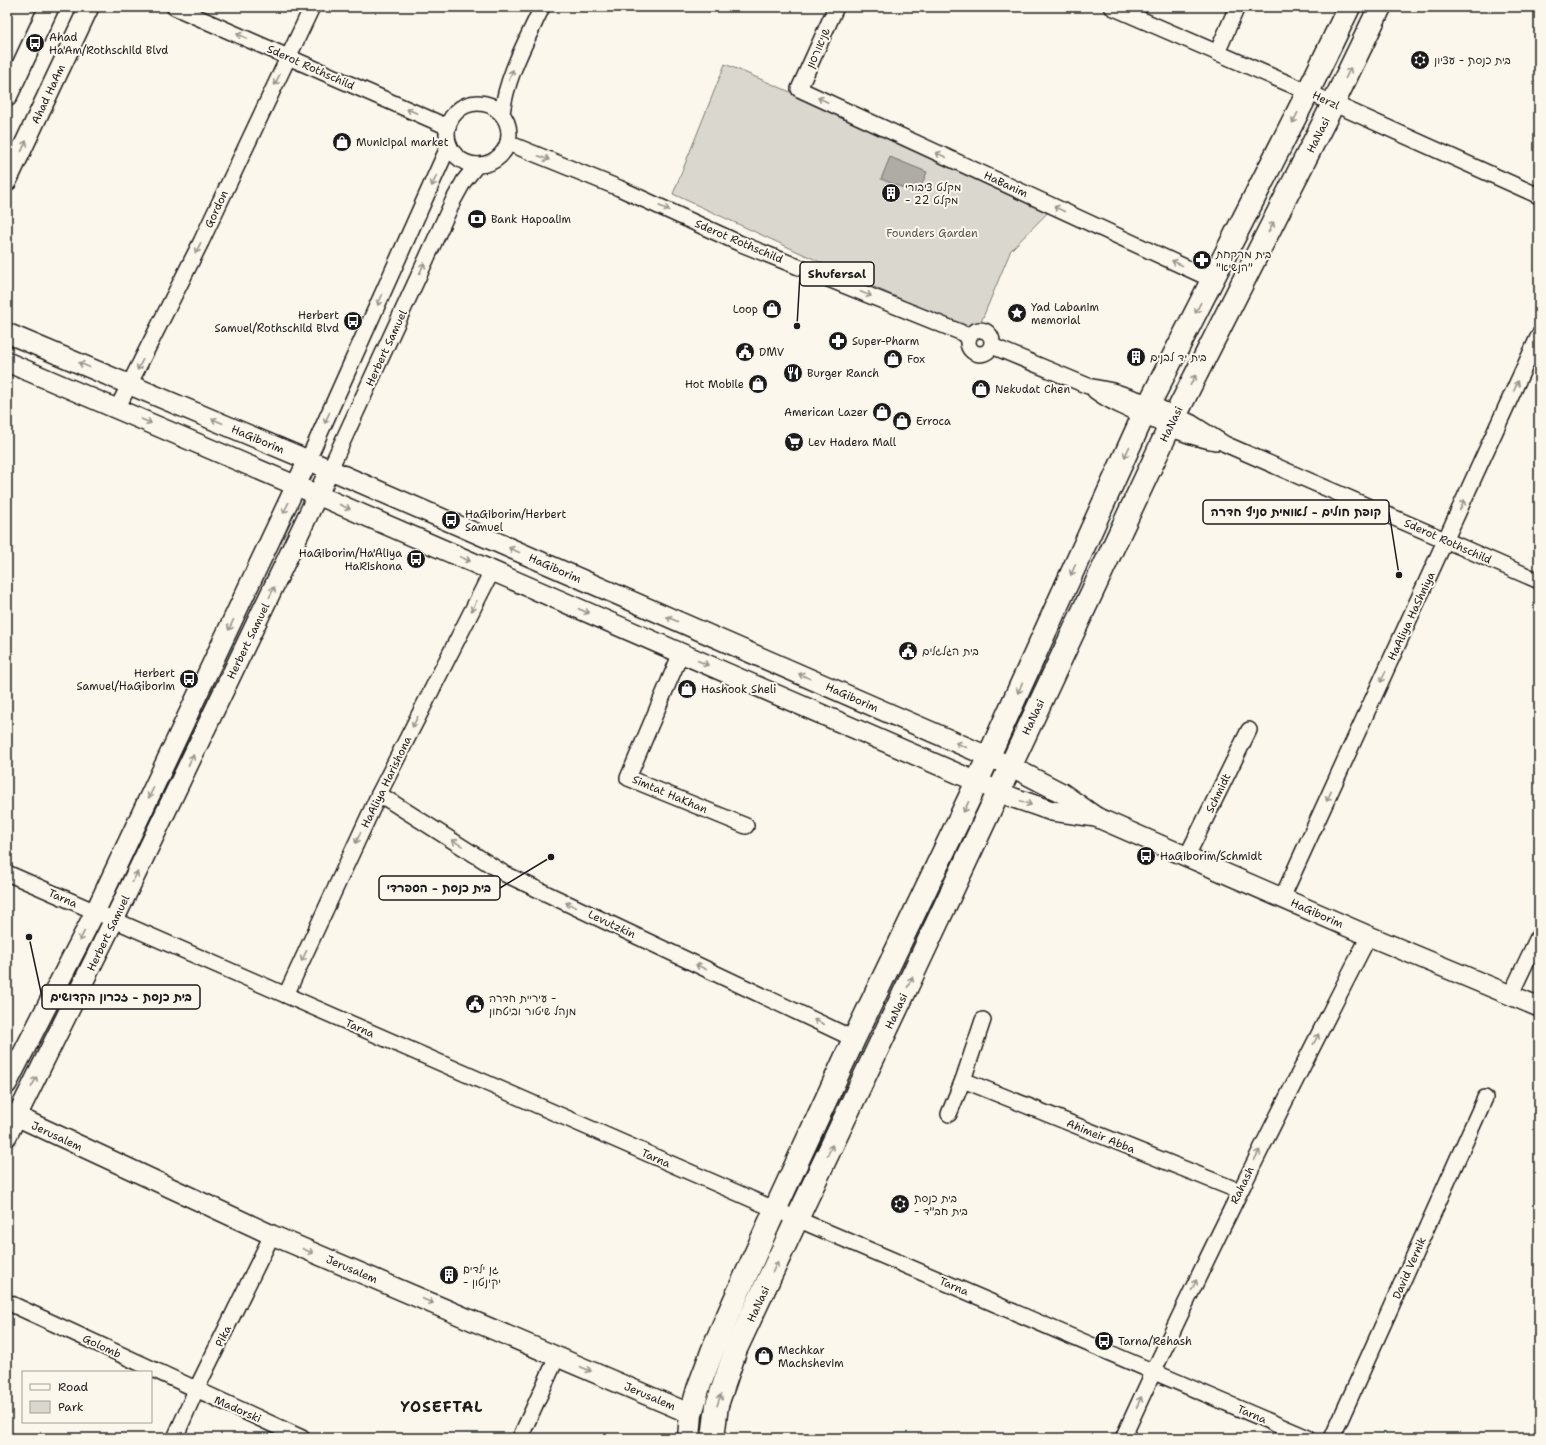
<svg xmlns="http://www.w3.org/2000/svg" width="1546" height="1445" viewBox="0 0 1546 1445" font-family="'Shantell Sans','Playpen Sans Hebrew',sans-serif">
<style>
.green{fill:#dad7ce;stroke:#7b7a75}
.water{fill:#afaca5;stroke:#74726e}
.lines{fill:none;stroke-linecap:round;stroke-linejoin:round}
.minor-casing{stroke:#1c1c1c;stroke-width:18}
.tertiary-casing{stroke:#1c1c1c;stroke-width:22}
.secondary-casing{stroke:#1c1c1c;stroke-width:25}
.minor{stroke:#fbf7ec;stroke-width:15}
.tertiary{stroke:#fbf7ec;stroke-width:19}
.secondary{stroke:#fbf7ec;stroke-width:22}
.oneway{stroke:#97948e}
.labels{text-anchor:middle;stroke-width:4;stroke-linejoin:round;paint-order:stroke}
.poi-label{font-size:11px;fill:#1c1c1c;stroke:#fbf7ec;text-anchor:start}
.street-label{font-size:11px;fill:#1c1c1c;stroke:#fbf7ec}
.park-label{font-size:11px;fill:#555451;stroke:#fbf7ec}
.district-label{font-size:15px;font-weight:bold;letter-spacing:1px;fill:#1c1c1c;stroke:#fbf7ec}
.leader{fill:none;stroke:#1c1c1c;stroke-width:1.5}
.callout-dot{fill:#1c1c1c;stroke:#fbf7ec;stroke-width:1.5}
.callout{fill:#fbf7ec;stroke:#1c1c1c;stroke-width:1.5}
.callout-label{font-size:12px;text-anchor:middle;font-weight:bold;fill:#1c1c1c}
</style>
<rect width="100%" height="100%" fill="#fbf7ec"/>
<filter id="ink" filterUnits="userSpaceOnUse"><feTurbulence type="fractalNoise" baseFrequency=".025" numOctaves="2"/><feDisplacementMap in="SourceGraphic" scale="8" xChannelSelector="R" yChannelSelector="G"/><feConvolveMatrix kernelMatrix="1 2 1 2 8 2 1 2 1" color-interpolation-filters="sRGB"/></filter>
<g filter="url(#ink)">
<polygon class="green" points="725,64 1055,205 1011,250 976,334 673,194"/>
<polygon class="water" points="890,157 927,172 918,194 881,179"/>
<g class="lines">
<g class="minor-casing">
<g id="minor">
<polyline points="174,7 448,127"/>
<polyline points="836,7 799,89 1213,280"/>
<polyline points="1112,7 1308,92 1539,196"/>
<polyline points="1217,53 1237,7"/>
<circle cx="478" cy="134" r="31"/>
<path d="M502 113C507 75 526 42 542 7"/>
<polyline points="508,143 619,188 739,243 960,332 965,335 968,340"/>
<circle cx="980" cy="342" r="12"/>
<polyline points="992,346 1088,386 1113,391 1149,403 1192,423 1225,444 1539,581"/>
<path d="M1095 391C1110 402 1127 409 1144 416 1167 427 1190 438 1216 442"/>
<polyline points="117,409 201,242 312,7"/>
<polyline points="308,460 449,145"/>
<polyline points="330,469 453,201 464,181 477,165"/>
<polyline points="681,653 628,778 746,826"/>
<polyline points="379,794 505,874 854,1039"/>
<polyline points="1187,856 1249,730"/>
<polyline points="7,873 797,1219 1308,1438"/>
<polyline points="1282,898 1539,335"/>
<polyline points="286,995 379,794 492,571"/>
<polyline points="1510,996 1539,935"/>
<polyline points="963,1080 1239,1191"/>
<polyline points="949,1114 963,1080 983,1020"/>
<polyline points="7,1302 302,1438"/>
<polyline points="175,1438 196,1390 272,1235"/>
<polyline points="520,1438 557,1357"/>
<path d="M1123 1438C1200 1268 1284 1102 1369 936"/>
<polyline points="1332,1438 1485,1098"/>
</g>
</g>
<g class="tertiary-casing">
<g id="tertiary">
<polyline points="7,97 49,7"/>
<polyline points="7,181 89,7"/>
<polyline points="7,333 308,460 1010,766 1062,793 1096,817 1369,936 1539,1007"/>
<polyline points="7,362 297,486 1014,798 1052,811 1096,817"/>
<polyline points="7,1084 95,912 308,460"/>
<polyline points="7,1114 16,1116 272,1235 691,1414"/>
<polyline points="7,1136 114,920 330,469"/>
</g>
</g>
<g class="secondary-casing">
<g id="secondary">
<polyline points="689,1438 691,1414 698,1389 715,1344 775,1210 854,1039 977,782 1143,416 1308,92 1349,7"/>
<polyline points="713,1438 717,1405 736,1349 797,1219 906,989 1169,428 1333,104 1380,7"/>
</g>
</g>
<use href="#minor" class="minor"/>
<use href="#tertiary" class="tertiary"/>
<use href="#secondary" class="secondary"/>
</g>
<defs><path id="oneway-shaft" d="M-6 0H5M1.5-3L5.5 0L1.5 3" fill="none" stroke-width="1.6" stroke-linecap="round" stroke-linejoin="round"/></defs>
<g class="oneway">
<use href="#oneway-shaft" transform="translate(242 36) rotate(-156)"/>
<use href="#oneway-shaft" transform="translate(1348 73) rotate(-64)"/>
<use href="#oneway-shaft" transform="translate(511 75) rotate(-69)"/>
<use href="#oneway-shaft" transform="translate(277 80) rotate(115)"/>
<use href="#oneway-shaft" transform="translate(823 100) rotate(-155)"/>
<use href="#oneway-shaft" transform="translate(412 111) rotate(-156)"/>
<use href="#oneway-shaft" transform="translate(1295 118) rotate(117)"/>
<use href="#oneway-shaft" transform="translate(24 146) rotate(-65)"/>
<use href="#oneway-shaft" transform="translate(941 155) rotate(-155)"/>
<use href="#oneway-shaft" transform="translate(544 158) rotate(22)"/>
<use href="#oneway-shaft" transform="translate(434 181) rotate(114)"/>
<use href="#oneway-shaft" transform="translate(664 208) rotate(24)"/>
<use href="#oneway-shaft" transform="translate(1059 209) rotate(-155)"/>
<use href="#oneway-shaft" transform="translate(1271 227) rotate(-63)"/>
<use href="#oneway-shaft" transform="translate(198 248) rotate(117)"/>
<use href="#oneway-shaft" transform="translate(1177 263) rotate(-155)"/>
<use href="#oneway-shaft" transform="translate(422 268) rotate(-66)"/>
<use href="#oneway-shaft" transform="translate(866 294) rotate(22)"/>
<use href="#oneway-shaft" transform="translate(380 300) rotate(114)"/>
<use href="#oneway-shaft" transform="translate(1198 308) rotate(117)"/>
<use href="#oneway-shaft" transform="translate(84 365) rotate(-157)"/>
<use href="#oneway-shaft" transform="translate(140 365) rotate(117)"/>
<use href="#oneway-shaft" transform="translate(1193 380) rotate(-63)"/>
<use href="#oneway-shaft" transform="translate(1516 386) rotate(-66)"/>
<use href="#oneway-shaft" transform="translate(327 418) rotate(114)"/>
<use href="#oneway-shaft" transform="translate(146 421) rotate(23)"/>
<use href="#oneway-shaft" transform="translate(217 421) rotate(-157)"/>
<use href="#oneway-shaft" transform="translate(1127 452) rotate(114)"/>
<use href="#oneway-shaft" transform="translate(1462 505) rotate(-66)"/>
<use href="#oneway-shaft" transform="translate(345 507) rotate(24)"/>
<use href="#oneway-shaft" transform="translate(286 508) rotate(115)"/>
<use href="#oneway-shaft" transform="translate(514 550) rotate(-156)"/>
<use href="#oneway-shaft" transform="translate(465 559) rotate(24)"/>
<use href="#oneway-shaft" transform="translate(1073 570) rotate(114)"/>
<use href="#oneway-shaft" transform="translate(272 592) rotate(-64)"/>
<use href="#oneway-shaft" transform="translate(474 606) rotate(117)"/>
<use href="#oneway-shaft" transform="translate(584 611) rotate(23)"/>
<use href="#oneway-shaft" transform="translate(672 619) rotate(-156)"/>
<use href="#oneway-shaft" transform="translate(231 625) rotate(115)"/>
<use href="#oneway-shaft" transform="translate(703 663) rotate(24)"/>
<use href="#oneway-shaft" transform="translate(804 676) rotate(-156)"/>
<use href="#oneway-shaft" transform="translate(1383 677) rotate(115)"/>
<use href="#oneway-shaft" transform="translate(1020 688) rotate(114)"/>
<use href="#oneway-shaft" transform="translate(415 722) rotate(117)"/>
<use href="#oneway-shaft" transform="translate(961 745) rotate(-156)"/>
<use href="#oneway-shaft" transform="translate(191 760) rotate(-64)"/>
<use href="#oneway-shaft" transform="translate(151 793) rotate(115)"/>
<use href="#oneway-shaft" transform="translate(1329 796) rotate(115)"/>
<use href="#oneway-shaft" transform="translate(1026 803) rotate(21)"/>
<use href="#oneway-shaft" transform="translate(966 807) rotate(116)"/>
<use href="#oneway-shaft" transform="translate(358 838) rotate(115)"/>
<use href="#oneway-shaft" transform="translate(457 843) rotate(-148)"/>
<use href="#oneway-shaft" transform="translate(135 877) rotate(-64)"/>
<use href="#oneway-shaft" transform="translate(571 905) rotate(-155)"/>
<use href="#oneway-shaft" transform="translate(82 936) rotate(117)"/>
<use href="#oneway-shaft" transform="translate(304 956) rotate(115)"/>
<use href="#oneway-shaft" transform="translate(701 967) rotate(-155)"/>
<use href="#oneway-shaft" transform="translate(910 982) rotate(-65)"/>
<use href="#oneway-shaft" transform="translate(819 1022) rotate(-155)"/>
<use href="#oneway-shaft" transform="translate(1316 1039) rotate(-63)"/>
<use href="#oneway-shaft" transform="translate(34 1082) rotate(-63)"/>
<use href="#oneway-shaft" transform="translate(830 1150) rotate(-65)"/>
<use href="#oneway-shaft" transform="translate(1257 1155) rotate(-63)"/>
<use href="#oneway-shaft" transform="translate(308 1251) rotate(23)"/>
<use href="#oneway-shaft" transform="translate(775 1267) rotate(-65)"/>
<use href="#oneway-shaft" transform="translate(1194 1285) rotate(-64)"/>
<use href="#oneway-shaft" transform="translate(428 1301) rotate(23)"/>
<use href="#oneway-shaft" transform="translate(586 1369) rotate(23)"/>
<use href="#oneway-shaft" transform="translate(719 1400) rotate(-71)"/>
<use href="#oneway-shaft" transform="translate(1139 1402) rotate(-66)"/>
</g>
</g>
<defs>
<g id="bus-disc" transform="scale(1)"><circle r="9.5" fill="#1c1c1c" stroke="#fbf7ec"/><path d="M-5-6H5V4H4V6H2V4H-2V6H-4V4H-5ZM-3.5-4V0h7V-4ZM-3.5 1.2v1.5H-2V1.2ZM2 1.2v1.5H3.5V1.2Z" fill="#fff"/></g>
<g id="synagogue-disc" transform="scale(1)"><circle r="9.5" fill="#1c1c1c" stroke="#fbf7ec"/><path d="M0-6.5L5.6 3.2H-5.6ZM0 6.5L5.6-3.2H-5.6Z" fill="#fff"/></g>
<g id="shop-disc" transform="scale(1)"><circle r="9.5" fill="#1c1c1c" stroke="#fbf7ec"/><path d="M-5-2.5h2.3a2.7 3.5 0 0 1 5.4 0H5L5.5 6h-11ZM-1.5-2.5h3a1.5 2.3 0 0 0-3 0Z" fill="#fff"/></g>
<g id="building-disc" transform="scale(1)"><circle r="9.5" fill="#1c1c1c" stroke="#fbf7ec"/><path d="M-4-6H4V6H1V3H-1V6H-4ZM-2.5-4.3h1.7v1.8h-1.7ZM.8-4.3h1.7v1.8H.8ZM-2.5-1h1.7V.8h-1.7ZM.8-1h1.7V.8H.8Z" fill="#fff"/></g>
<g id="bank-disc" transform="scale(1)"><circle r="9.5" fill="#1c1c1c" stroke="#fbf7ec"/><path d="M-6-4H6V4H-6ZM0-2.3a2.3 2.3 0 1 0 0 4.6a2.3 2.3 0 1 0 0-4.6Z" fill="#fff"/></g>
<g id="pharmacy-disc" transform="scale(1)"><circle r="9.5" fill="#1c1c1c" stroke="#fbf7ec"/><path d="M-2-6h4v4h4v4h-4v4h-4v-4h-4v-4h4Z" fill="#fff"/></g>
<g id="sight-disc" transform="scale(1)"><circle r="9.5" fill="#1c1c1c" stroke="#fbf7ec"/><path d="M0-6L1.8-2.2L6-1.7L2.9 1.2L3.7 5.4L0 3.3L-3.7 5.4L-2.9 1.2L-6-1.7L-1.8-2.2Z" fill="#fff"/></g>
<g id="civic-disc" transform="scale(1)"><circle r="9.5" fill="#1c1c1c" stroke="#fbf7ec"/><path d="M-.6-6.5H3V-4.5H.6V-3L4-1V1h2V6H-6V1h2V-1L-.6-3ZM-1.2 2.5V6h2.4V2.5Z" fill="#fff"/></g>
<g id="restaurant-disc" transform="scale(1)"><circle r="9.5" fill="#1c1c1c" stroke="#fbf7ec"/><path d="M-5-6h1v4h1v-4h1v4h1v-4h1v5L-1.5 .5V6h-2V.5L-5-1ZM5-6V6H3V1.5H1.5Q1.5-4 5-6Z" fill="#fff"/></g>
<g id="supermarket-disc" transform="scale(1)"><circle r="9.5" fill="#1c1c1c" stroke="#fbf7ec"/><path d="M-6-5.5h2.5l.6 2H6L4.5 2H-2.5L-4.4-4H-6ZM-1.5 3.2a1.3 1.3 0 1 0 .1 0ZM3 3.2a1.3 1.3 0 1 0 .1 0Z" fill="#fff"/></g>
</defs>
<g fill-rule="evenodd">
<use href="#bus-disc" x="35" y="43"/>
<use href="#synagogue-disc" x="1420" y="60"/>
<use href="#shop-disc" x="342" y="142"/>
<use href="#building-disc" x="891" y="193"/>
<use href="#bank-disc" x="477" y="219"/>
<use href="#pharmacy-disc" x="1202" y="260"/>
<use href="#shop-disc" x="772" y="309"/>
<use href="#sight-disc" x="1017" y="313"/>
<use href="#bus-disc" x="353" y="321"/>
<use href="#pharmacy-disc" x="838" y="341"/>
<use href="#civic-disc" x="745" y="352"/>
<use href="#building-disc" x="1136" y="357"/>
<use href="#shop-disc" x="893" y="359"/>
<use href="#restaurant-disc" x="793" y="373"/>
<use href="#shop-disc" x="758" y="384"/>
<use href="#shop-disc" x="981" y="389"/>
<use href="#shop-disc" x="882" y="412"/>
<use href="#shop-disc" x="902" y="421"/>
<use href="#supermarket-disc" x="794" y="442"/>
<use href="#bus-disc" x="451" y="520"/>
<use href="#bus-disc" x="416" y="559"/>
<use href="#civic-disc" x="908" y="651"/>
<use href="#bus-disc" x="189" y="679"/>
<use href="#shop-disc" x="687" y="689"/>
<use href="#bus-disc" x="1146" y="856"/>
<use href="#civic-disc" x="475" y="1004"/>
<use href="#synagogue-disc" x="900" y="1204"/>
<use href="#building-disc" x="449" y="1275"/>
<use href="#bus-disc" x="1104" y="1341"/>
<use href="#shop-disc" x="764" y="1356"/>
</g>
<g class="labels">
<g class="poi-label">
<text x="49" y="41">Ahad<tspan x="49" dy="13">Ha'Am/Rothschild Blvd</tspan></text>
<text x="1434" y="64">בית כנסת - עציון</text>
<text x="356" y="146">Municipal market</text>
<text x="905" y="191">מקלט ציבורי<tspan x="905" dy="13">- מקלט 22</tspan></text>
<text x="491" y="223">Bank Hapoalim</text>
<text x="1216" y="258">בית מרקחת<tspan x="1216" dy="13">"הנשיא"</tspan></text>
<text x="1031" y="311">Yad Labanim<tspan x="1031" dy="13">memorial</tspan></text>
<text x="758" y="313" text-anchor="end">Loop</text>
<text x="339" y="319" text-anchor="end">Herbert<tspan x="339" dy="13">Samuel/Rothschild Blvd</tspan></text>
<text x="852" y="345">Super-Pharm</text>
<text x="759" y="356">DMV</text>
<text x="1150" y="361">בית יד לבנים</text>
<text x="907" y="363">Fox</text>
<text x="807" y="377">Burger Ranch</text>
<text x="744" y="388" text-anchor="end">Hot Mobile</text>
<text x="995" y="393">Nekudat Chen</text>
<text x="868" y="416" text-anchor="end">American Lazer</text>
<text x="916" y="425">Erroca</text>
<text x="808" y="446">Lev Hadera Mall</text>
<text x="465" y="518">HaGiborim/Herbert<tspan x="465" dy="13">Samuel</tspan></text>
<text x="402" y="557" text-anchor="end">HaGiborim/Ha'Aliya<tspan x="402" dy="13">HaRishona</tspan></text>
<text x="922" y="655">בית הגלגלים</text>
<text x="175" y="677" text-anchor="end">Herbert<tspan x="175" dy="13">Samuel/HaGiborim</tspan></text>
<text x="701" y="693">Hashook Sheli</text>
<text x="1160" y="860">HaGiborim/Schmidt</text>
<text x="489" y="1002">עיריית חדרה -<tspan x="489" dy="13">מנהל שיטור וביטחון</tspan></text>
<text x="914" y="1202">בית כנסת<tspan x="914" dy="13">- בית חב"ד</tspan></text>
<text x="463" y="1273">גן ילדים<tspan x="463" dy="13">- יקינטון</tspan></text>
<text x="1118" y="1345">Tarna/Rehash</text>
<text x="778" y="1354">Mechkar<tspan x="778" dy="13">Machshevim</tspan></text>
</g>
<g class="street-label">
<text transform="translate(818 48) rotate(-66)" y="4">שניאורסון</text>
<text transform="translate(311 67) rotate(24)" y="4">Sderot Rothschild</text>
<text transform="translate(48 94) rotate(-65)" y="4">Ahad HaAm</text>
<text transform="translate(1326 100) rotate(25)" y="4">Herzl</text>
<text transform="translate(1318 135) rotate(-63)" y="4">HaNasi</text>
<text transform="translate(1006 184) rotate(25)" y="4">HaBanim</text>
<text transform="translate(216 209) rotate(-65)" y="4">Gordon</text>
<text transform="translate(739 241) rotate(23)" y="4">Sderot Rothschild</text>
<text transform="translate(386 348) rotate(-65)" y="4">Herbert Samuel</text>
<text transform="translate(1171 424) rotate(-64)" y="4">HaNasi</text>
<text transform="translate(258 439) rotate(23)" y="4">HaGiborim</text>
<text transform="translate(1448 541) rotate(24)" y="4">Sderot Rothschild</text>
<text transform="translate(555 568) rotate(24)" y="4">HaGiborim</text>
<text transform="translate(1411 616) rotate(-65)" y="4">HaAliya HaShniya</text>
<text transform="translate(248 641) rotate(-64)" y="4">Herbert Samuel</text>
<text transform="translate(852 697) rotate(24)" y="4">HaGiborim</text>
<text transform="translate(1033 717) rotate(-65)" y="4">HaNasi</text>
<text transform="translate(386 782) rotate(-64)" y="4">HaAliya Harishona</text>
<text transform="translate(1218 793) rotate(-64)" y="4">Schmidt</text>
<text transform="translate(670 794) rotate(23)" y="4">Simtat HaKhan</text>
<text transform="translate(63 898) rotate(24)" y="4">Tarna</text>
<text transform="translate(1317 913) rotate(24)" y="4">HaGiborim</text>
<text transform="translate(612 924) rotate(25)" y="4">Levutzkin</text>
<text transform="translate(108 933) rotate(-64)" y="4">Herbert Samuel</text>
<text transform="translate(896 1011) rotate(-65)" y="4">HaNasi</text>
<text transform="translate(360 1028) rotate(24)" y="4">Tarna</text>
<text transform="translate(57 1136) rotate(25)" y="4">Jerusalem</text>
<text transform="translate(1101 1136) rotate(22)" y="4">Ahimeir Abba</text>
<text transform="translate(656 1158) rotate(24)" y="4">Tarna</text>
<text transform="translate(1242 1185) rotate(-64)" y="4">Rahash</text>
<text transform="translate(1409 1268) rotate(-66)" y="4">David Vernik</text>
<text transform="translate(352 1269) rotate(23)" y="4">Jerusalem</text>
<text transform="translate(954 1286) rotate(23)" y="4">Tarna</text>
<text transform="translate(758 1304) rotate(-65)" y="4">HaNasi</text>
<text transform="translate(223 1336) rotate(-64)" y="4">Pika</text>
<text transform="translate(102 1346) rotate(25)" y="4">Golomb</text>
<text transform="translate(650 1396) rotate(23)" y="4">Jerusalem</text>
<text transform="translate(238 1409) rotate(24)" y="4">Madorski</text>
<text transform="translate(1252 1414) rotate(23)" y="4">Tarna</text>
</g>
<g class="park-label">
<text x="932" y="237">Founders Garden</text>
</g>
<g class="district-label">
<text x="442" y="1412">YOSEFTAL</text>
</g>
</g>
<path class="leader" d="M797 326L800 274M1399 575L1389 512M551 857L500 888M29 937L42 997"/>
<g class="callout-dot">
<circle cx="797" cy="326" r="4"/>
<circle cx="1399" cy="575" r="4"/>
<circle cx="551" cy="857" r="4"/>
<circle cx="29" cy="937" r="4"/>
</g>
<g class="callout">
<rect x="800" y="262" width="74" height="24" rx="4"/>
<rect x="1203" y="500" width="186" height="24" rx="4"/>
<rect x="379" y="876" width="121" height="24" rx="4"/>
<rect x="42" y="985" width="158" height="24" rx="4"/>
</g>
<g class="callout-label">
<text x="837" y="278">Shufersal</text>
<text x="1296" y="516">קופת חולים - לאומית סניף חדרה</text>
<text x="439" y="892">בית כנסת - הספרדי</text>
<text x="121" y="1001">בית כנסת - זכרון הקדושים</text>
</g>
<rect width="1546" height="1445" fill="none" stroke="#fbf7ec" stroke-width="24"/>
<rect x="12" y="12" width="1522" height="1421" fill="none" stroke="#1c1c1c" stroke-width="1.5" filter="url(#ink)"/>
<rect x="22" y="1371" width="130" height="52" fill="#fbf7ec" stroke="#a29f99"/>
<rect x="30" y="1384" width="20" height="6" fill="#fbf7ec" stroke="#a29f99"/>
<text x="58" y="1391" font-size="12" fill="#1c1c1c">Road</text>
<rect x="30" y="1401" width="20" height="12" fill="#dad7ce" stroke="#a29f99"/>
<text x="58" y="1411" font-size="12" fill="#1c1c1c">Park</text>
</svg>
